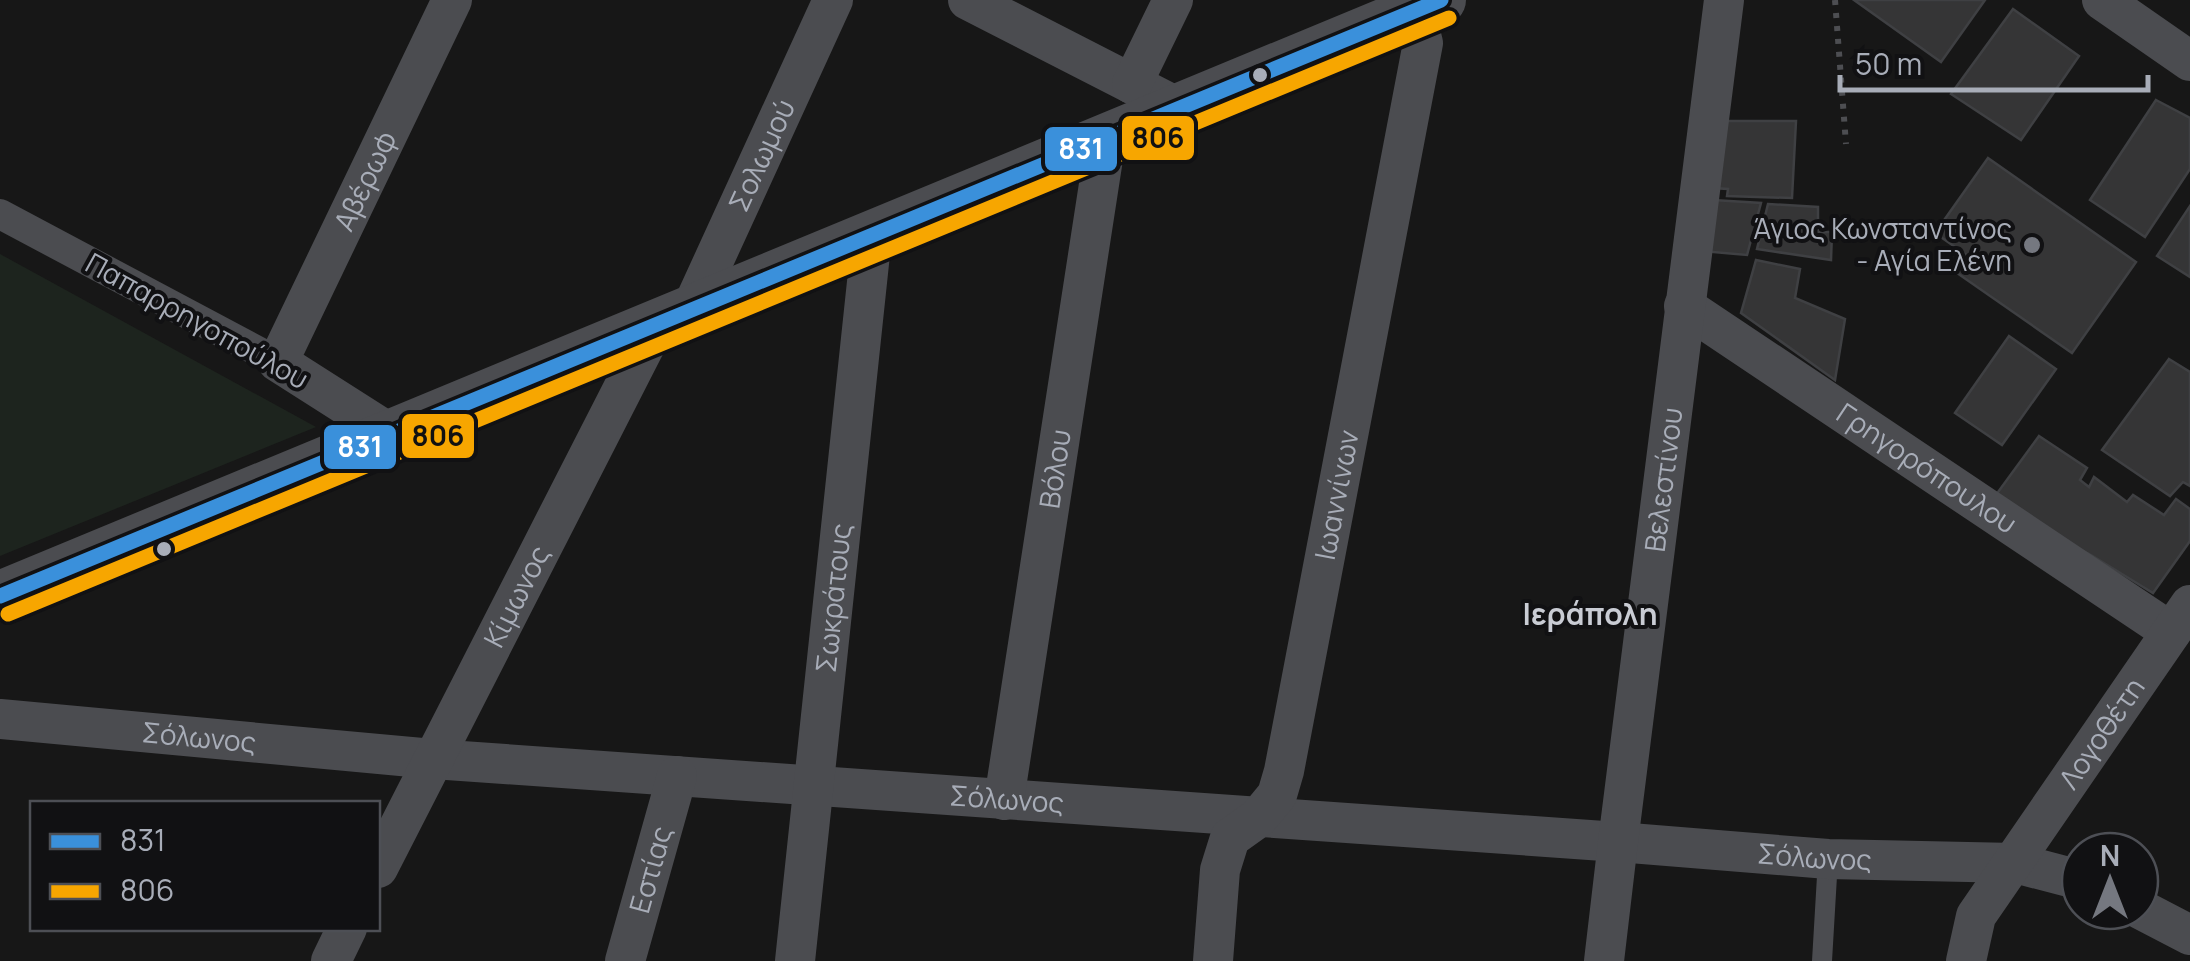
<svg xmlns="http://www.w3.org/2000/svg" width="2190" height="961" viewBox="0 0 2190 961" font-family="Manrope,sans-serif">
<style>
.green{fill:#1d241e}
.building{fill:#353536;stroke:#3f4043;stroke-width:2.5}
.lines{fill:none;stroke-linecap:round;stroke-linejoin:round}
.path{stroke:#4d4e52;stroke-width:6;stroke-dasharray:5 8;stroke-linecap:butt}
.service{stroke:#4b4c50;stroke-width:20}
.pedestrian{stroke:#4b4c50;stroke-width:30}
.minor{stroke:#4b4c50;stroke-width:40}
.tertiary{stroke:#4b4c50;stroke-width:50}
.bus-1-casing{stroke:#111113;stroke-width:22}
.bus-2-casing{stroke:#111113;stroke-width:22}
.bus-1{stroke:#3a90db;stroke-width:15}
.bus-2{stroke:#f7a600;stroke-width:15}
.bus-dot{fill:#a8adb8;stroke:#111113;stroke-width:4}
.poi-dot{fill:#757880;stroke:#111113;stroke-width:4}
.labels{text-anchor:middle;stroke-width:8;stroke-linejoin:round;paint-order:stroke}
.street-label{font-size:28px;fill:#a8adb8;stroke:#111113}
.poi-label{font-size:28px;fill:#a8adb8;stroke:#111113;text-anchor:end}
.neighbourhood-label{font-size:30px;font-weight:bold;fill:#c9ccd4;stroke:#111113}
.line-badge{stroke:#111113;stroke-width:4}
.badge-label{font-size:28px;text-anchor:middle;font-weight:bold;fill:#fff}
.pale-badge-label{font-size:28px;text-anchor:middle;font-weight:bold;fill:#111}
</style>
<rect width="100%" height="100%" fill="#171717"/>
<polygon class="green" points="0,254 316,427 0,556"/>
<g class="building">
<polygon points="1854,0 1985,0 1941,62"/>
<polygon points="2013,9 2079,56 2021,140 1951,94"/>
<polygon points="2156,100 2190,118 2190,169 2145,237 2090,200"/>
<polygon points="1721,121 1796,121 1792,198 1727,196 1728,189 1713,188"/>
<polygon points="1988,158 2136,262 2072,353 1957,273 1968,256 1935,233"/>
<polygon points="1713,200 1761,203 1747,255 1701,251"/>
<polygon points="1768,204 1818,207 1818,232 1832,232 1831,260 1757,249"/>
<polygon points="2190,206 2190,277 2157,256"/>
<polygon points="1756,260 1800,269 1795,298 1845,319 1835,380 1741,313"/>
<polygon points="2009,336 2056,369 2002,445 1955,413"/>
<polygon points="2169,359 2190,372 2190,486 2183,482 2170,496 2102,450"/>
<polygon points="2039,436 2087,468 2080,480 2089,487 2094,477 2127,502 2133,495 2164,515 2176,499 2190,509 2190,541 2153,593 2091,555 1990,503"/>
</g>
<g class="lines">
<polyline class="path" points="1835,0 1846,144"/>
<polyline class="service" points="1822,961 1828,859"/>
<polyline class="pedestrian" points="0,214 278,362"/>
<g class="minor">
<polyline points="968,0 1179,108"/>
<polyline points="2102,0 2190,61"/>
<polyline points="1132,84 1173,0"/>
<path id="s1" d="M1684 306 2171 632"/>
<path id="s2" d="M691 310 833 0"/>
<path id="s3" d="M391 434 278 362 452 0"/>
<path id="s4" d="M0 719 433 759 1618 842 1828 859 2015 863 2080 880"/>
<path id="s5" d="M1004 800 1106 139"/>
<path id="s6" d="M378 868 656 324"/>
<polyline points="2140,909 2190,935"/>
<polyline points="331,961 347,928"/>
<path id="s7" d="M625 961 677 776"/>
<path id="s8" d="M795 961 872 235"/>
<path id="s9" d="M1213 961 1220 870 1230 838 1258 818 1277 795 1284 771 1423 43 1415 11"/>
<path id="s10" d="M1604 961 1618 842 1724 0"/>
<path id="s11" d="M1966 961 1976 916 2190 605"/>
</g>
<polyline class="tertiary" points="0,596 1441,0"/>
<g class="bus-1-casing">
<polyline id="bus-1" points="0,596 1441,0"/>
</g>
<g class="bus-2-casing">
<polyline id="bus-2" points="8,614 1449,18"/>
</g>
<use href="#bus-1" class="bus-1"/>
<use href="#bus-2" class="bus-2"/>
</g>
<g class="bus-dot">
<circle cx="1260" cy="75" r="9"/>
<circle cx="164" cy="549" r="9"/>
</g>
<circle class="poi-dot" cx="2032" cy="245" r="10"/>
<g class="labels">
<g class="street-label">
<text dy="10" stroke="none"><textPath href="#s2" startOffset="170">Σολωμού</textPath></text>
<text dy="10" stroke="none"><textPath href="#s3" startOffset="335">Αβέρωφ</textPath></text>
<text transform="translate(197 321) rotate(29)" y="10">Παπαρρηγοπούλου</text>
<text dy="10" stroke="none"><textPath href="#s5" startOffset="335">Βόλου</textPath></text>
<text dy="10" stroke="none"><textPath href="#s1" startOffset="292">Γρηγορόπουλου</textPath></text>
<text dy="10" stroke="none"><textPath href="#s10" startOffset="485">Βελεστίνου</textPath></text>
<text dy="10" stroke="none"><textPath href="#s9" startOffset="495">Ιωαννίνων</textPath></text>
<text dy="10" stroke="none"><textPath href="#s6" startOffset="305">Κίμωνος</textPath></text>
<text dy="10" stroke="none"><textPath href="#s8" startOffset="365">Σωκράτους</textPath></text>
<text dy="10" stroke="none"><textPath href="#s11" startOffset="268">Λογοθέτη</textPath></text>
<text dy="10" stroke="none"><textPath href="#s4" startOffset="200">Σόλωνος</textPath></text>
<text dy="10" stroke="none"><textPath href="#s4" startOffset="1010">Σόλωνος</textPath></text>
<text dy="10" stroke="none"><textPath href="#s4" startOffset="1820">Σόλωνος</textPath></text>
<text dy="10" stroke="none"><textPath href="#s7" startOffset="95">Εστίας</textPath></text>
</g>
<g class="poi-label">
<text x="2012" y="239">Άγιος Κωνσταντίνος<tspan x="2012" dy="32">- Αγία Ελένη</tspan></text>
</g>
<g class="neighbourhood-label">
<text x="1590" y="625">Ιεράπολη</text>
</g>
</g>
<g class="line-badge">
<rect x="1120" y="114" width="76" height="48" rx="10" fill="#f7a600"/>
<rect x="1043" y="125" width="76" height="48" rx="10" fill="#3a90db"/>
<rect x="400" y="412" width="76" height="48" rx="10" fill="#f7a600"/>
<rect x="322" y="423" width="76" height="48" rx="10" fill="#3a90db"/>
</g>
<g class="badge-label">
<text x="1081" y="159">831</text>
<text x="360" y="457">831</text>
</g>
<g class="pale-badge-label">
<text x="1158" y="148">806</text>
<text x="438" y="446">806</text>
</g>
<rect x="30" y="801" width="350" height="130" fill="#111113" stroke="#4d4f55" stroke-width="2.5"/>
<rect x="50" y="834" width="50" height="15" fill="#3a90db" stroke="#4d4f55" stroke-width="2.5"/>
<text x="120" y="851" font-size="30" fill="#a8adb8">831</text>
<rect x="50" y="884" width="50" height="15" fill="#f7a600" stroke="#4d4f55" stroke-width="2.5"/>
<text x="120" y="901" font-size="30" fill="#a8adb8">806</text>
<g transform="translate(2110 881)"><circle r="48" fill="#111113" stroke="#4d4f55" stroke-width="2.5"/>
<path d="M0-8L18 38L0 25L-18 38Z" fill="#757880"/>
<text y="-15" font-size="28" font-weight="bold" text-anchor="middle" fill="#a8adb8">N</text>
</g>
<path d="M1840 75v15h308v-15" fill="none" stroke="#a8adb8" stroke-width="5"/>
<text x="1855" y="75" font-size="30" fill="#a8adb8" stroke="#111113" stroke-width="8" paint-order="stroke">50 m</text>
</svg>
